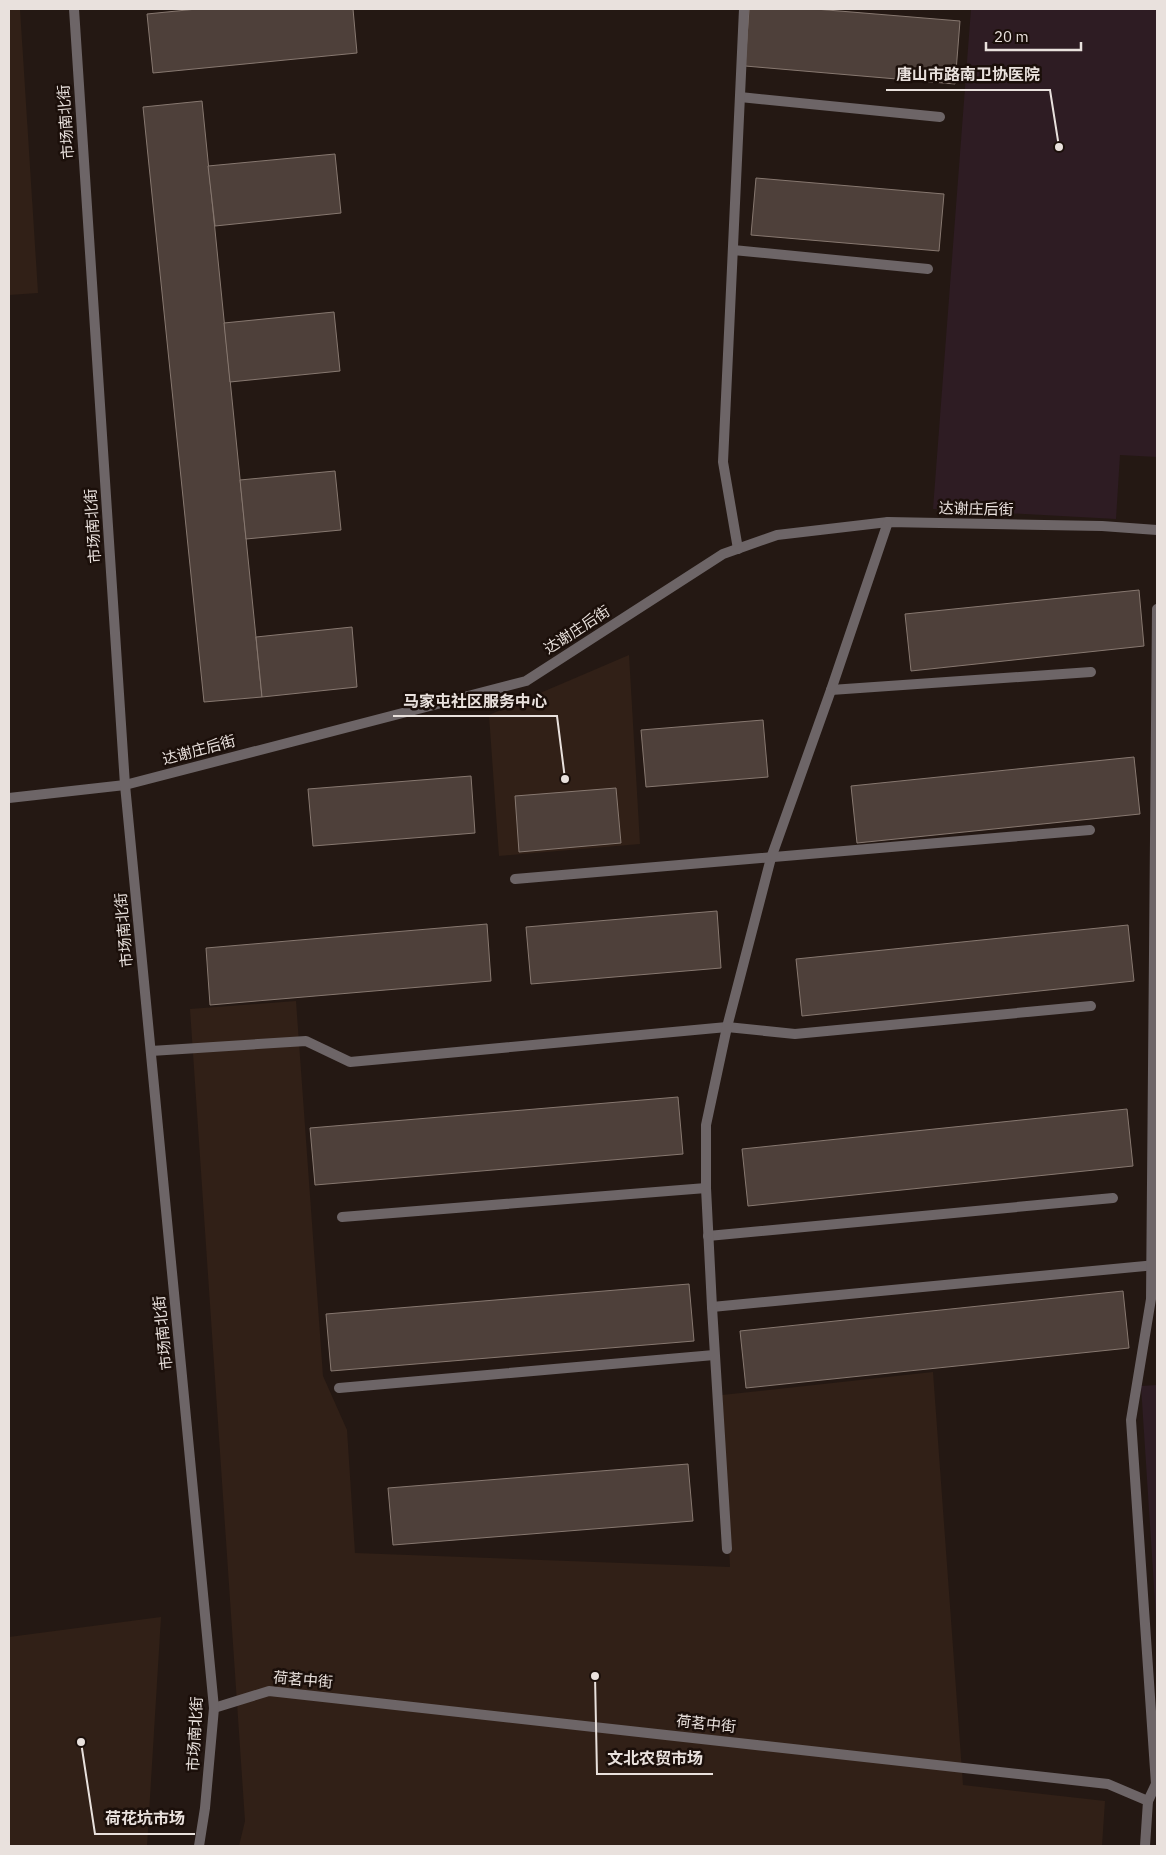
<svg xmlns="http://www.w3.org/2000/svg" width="1166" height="1855" viewBox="0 0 1166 1855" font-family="'IBM Plex Sans','Noto Sans SC',sans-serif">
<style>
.built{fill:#312017}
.education{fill:#2e1d24}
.medical{fill:#2e1c23}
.building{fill:#4e403a;stroke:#877870}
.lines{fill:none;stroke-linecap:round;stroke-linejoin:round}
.service{stroke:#6d6567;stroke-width:10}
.minor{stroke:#6d6567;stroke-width:10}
.tertiary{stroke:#6d6567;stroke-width:10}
.labels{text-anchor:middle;stroke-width:5;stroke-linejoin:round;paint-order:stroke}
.street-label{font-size:15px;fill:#e9e1dd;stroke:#1b0f0a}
.leader{fill:none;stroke:#e9e1dd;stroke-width:2}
.callout-dot{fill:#e9e1dd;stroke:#1b0f0a;stroke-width:2}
.callout-label{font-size:16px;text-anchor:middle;font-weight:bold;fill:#e9e1dd;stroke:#1b0f0a;stroke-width:5;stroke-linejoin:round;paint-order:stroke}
</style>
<rect width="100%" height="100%" fill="#241813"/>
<g class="built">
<polygon points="9,9 20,9 38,293 9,295"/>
<polygon points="629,655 640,844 499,856 489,715"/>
<polygon points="296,1001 323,1376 347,1430 355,1553 730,1567 722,1395 933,1372 963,1785 1105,1801 1102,1846 239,1846 245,1821 190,1009"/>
<polygon points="161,1617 147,1846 9,1846 9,1637"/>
</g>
<polygon class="education" points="1157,1385 1157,1633 1141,1386"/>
<polygon class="medical" points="971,9 1157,9 1157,457 1120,455 1116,519 933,509"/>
<g class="building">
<polygon points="197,9 353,9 357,53 153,73 147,14"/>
<polygon points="749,9 815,9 960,21 955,84 745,66"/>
<polygon points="202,101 262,697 204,702 143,107"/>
<polygon points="335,154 341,213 215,226 208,166"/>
<polygon points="756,178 944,194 939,251 751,235"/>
<polygon points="334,312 340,371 230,382 224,323"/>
<polygon points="335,471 341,530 246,539 240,480"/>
<polygon points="1139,590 1144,646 911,671 905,614"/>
<polygon points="352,627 357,687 262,697 256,637"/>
<polygon points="763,720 768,777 646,787 641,730"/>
<polygon points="1134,757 1140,814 857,843 851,786"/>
<polygon points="471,776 475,833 313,846 308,789"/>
<polygon points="616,788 621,843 519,852 515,796"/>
<polygon points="717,911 721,968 531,984 526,927"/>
<polygon points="487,924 491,981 210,1005 206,948"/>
<polygon points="1128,925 1134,981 802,1016 796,959"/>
<polygon points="678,1097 683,1154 315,1185 310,1128"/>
<polygon points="1127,1109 1133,1166 748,1206 742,1149"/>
<polygon points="689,1284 694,1341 331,1371 326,1314"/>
<polygon points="1123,1291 1129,1348 746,1388 740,1331"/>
<polygon points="688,1464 693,1521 393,1545 388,1488"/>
</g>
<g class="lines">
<g class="service">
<polyline points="740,97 940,117"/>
<polyline points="733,250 928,269"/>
<polyline points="738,549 723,462 744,9"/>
<polyline points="831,690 1091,672"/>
<polyline points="515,879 1090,830"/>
<polyline points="151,1051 306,1041 350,1062 727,1027 795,1034 1091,1006"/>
<polyline points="342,1217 706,1188"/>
<polyline points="708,1236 1113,1198"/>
<polyline points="712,1307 1156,1265"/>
<polyline points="339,1388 714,1355"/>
<polyline points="1148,1801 1156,1784 1131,1420 1151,1299 1157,609"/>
</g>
<g class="minor">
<polyline points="9,798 125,785 526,681 723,554 777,535 888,522 1102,526 1157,530"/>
<polyline points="727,1549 712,1307 706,1188 706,1125 727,1027 771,858 831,690 888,522"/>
<polyline points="214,1708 269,1691 1108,1784 1148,1801 1145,1846"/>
</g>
<polyline class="tertiary" points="74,9 125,785 214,1708 205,1808 199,1846"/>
</g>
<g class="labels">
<g class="street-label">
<text transform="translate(66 122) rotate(-94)" y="5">市场南北街</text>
<text transform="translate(976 509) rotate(1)" y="5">达谢庄后街</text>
<text transform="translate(93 526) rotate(-94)" y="5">市场南北街</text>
<text transform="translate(577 630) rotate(-33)" y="5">达谢庄后街</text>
<text transform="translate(199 750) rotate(-15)" y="5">达谢庄后街</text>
<text transform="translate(124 930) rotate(-95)" y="5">市场南北街</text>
<text transform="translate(163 1333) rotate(-96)" y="5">市场南北街</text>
<text transform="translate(303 1680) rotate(5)" y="5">荷茗中街</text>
<text transform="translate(706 1724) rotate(6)" y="5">荷茗中街</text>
<text transform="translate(195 1734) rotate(-87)" y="5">市场南北街</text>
</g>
</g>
<path class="leader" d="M1059 147L1050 90H886M565 779L557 716H393M595 1676L597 1774H713M81 1742L95 1834H195"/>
<g class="callout-dot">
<circle cx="1059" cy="147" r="5"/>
<circle cx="565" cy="779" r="5"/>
<circle cx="595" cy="1676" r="5"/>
<circle cx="81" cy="1742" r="5"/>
</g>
<g class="callout-label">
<text x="968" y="80">唐山市路南卫协医院</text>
<text x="475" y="707">马家屯社区服务中心</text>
<text x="655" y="1764">文北农贸市场</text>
<text x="145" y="1824">荷花坑市场</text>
</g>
<rect width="1166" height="1855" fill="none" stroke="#e9e1dd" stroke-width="20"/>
<path d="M986 42v8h95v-8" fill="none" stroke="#e9e1dd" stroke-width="2.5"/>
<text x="994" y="42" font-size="15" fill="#e9e1dd" stroke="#1b0f0a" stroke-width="4" paint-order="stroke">20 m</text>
</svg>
